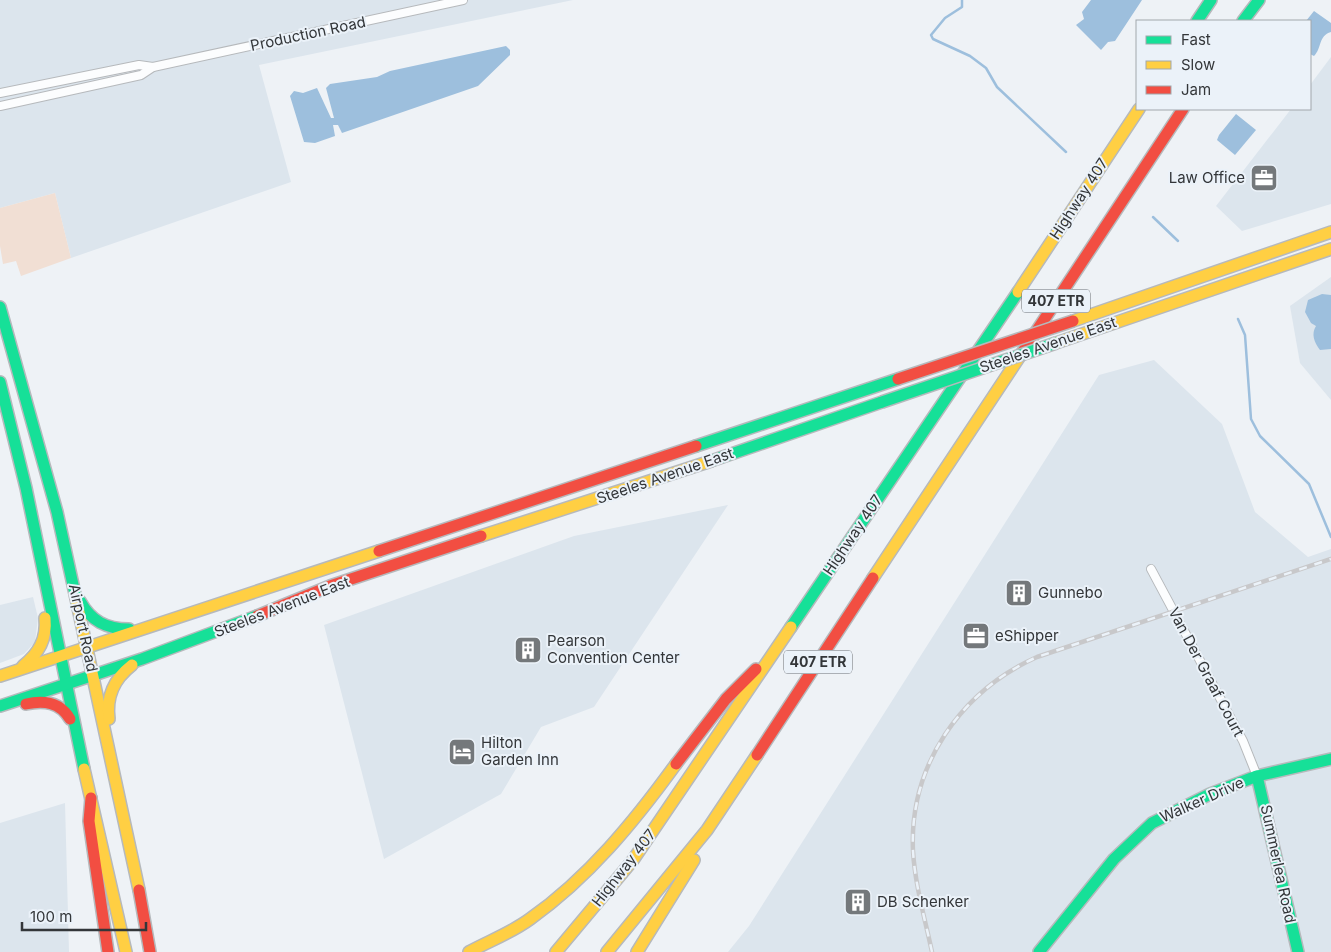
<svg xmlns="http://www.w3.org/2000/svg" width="1331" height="952" viewBox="0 0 1331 952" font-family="Inter,sans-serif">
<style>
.built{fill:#dce5ed}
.green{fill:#f1dfd4}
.water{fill:#9dbfdd}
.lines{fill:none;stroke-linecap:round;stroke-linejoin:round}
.stream{stroke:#9dbfdd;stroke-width:2.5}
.street-casing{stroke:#b6b9bc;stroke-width:10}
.fast-casing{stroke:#b6b9bc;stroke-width:14}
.slow-casing{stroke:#b6b9bc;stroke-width:14}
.jam-casing{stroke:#b6b9bc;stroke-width:14}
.street{stroke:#fcfdfe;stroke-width:8}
.fast{stroke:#16e098;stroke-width:11}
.slow{stroke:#ffcf43;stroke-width:11}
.jam{stroke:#f24e42;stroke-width:11}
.rail-casing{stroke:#c8c8ca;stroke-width:4.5}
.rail{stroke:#ebf2f9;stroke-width:2.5;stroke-dasharray:8;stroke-linecap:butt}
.fast-bridge-casing{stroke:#b6b9bc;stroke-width:14;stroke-linecap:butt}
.jam-bridge-casing{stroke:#b6b9bc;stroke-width:14;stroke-linecap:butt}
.fast-bridge{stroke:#16e098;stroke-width:11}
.jam-bridge{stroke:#f24e42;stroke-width:11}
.labels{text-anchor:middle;stroke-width:4;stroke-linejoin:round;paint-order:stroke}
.shield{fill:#ebf2f9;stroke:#6a6e73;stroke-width:1}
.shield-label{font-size:14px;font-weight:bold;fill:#333639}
.street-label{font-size:15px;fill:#333639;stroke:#ebf2f9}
.poi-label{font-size:15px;fill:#333639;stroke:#ebf2f9;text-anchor:start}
</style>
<rect width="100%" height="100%" fill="#eef2f6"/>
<g class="built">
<polygon points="0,0 573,0 259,65 291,182 71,258 55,193 0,208"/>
<polygon points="1331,57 1331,204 1242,231 1216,206 1291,109 1310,109 1310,85"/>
<polygon points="1331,277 1331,400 1300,363 1290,306"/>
<polygon points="1154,360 1222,424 1255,512 1308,557 1331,549 1331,952 728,952 749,926 1099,375"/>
<polygon points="728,505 594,707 541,727 501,794 384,859 324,625 574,536"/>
<polygon points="33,597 38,618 35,642 24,654 0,663 0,605"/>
<polygon points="65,803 69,952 0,952 0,823"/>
</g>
<polygon class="green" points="55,193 71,258 21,276 16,261 3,264 0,246 0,208"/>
<g class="water">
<polygon points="1091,0 1142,0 1115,41 1108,42 1101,50 1076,25 1084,19 1082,12"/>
<path d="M1314 11 1331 23V32C1318 36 1322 48 1314 56L1310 54V21H1306Z"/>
<polygon points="506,46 510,50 510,55 478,86 342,133 338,125 333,125 335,136 315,143 304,142 290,96 294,91 303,93 317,88 331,118 334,118 326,88 330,84 377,77 390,71"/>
<polygon points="1236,114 1256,130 1235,155 1217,140 1219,135"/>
<path d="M1322 294 1331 295V349L1320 350C1314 342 1311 334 1316 326L1311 323 1305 312 1308 300Z"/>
</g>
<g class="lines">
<g class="stream">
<polyline points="962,0 962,7 945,18 931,35 933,39 970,56 986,68 997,87 1066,152"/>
<polyline points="1153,217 1178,241"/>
<polyline points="1238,319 1245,335 1251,419 1260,436 1309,484 1331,537"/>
</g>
<g class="street-casing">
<g id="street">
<polyline points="0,93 139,65 153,67"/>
<polyline points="0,106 141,75 153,67 463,0"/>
<polyline points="1151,569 1243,741 1257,776"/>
</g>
</g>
<g class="fast-casing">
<g id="fast">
<polyline points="1197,21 1211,0"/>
<polyline points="1243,21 1259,0"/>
<polyline points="0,307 57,512 77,603"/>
<polyline points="0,382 26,488 84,769"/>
<polyline points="696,446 898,379"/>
<polyline points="711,461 882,402"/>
<path d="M80 601C91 621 106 629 129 629"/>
<polyline points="791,627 1018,292"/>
<polyline points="0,706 142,659 257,616"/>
<polyline points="1257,776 1298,952"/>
<polyline points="1039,952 1114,859 1152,823 1210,794 1257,776 1331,759"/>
</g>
</g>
<g class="slow-casing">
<g id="slow">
<polyline points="1018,292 1139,109"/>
<polyline points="1073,321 1331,232"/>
<polyline points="1056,343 1331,249"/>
<polyline points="481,536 711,461"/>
<polyline points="873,578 1022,353"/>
<polyline points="77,603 139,890"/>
<path d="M23 666C39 653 47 639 45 618"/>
<polyline points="0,676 379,551"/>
<path d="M109 719C106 696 114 679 132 665"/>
<polyline points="84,769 126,952"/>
<path d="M469 952C489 941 511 933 530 919 588 878 634 822 676 764"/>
<polyline points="556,952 633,860 791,627"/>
<polyline points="607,952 707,830 757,755"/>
<polyline points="637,952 694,860"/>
</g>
</g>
<g class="jam-casing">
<g id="jam">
<polyline points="1022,353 1183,109"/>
<polyline points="379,551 696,446"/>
<polyline points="257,616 330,586 481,536"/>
<path d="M26 704C44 700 60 702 70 719"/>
<polyline points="757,755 873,578"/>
<polyline points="676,764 726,699 756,669"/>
<polyline points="91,798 89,821 108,952"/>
<polyline points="139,890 150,952"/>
</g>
</g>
<use href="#street" class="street"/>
<use href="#fast" class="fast"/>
<use href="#slow" class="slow"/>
<use href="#jam" class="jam"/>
<g class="rail-casing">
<path id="rail" d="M932 952C925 919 915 885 913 851 909 765 961 691 1037 657L1331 559"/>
</g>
<use href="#rail" class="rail"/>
<g class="fast-bridge-casing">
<polyline id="fast-bridge" points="882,402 1056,343"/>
</g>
<g class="jam-bridge-casing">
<polyline id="jam-bridge" points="898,379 1073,321"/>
</g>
<use href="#fast-bridge" class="fast-bridge"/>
<use href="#jam-bridge" class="jam-bridge"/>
</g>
<defs>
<g id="office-square" transform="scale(1.4375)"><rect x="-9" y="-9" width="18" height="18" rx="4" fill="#74787b" stroke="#ebf2f9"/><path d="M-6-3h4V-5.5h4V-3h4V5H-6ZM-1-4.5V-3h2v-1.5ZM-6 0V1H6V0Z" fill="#fff"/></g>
<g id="building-square" transform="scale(1.4375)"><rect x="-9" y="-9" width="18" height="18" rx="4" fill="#74787b" stroke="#ebf2f9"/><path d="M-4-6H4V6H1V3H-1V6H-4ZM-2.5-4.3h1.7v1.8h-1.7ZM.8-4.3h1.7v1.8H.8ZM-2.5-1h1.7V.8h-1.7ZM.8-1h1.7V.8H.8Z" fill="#fff"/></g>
<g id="hotel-square" transform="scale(1.4375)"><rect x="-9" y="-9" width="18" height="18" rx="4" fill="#74787b" stroke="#ebf2f9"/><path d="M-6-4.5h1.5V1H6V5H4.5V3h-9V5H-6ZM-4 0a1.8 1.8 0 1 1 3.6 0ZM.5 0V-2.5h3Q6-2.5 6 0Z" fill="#fff"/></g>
</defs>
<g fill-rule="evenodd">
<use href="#office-square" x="1264" y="178"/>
<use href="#building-square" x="1019" y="593"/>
<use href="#office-square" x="976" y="636"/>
<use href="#building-square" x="528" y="650"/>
<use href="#hotel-square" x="462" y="752"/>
<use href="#building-square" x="858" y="902"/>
</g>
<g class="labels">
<g class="shield">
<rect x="1022" y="289.5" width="68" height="23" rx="4"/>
<rect x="784" y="650.5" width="68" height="23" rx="4"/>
</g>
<g class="shield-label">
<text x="1056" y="306">407 ETR</text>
<text x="818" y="667">407 ETR</text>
</g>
<g class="street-label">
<text transform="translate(308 34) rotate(-12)" y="5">Production Road</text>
<text transform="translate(1079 199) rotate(-57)" y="5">Highway 407</text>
<text transform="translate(1048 345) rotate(-19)" y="5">Steeles Avenue East</text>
<text transform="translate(665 476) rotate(-19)" y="5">Steeles Avenue East</text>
<text transform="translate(853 535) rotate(-56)" y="5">Highway 407</text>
<text transform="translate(282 607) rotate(-21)" y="5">Steeles Avenue East</text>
<text transform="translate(83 628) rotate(78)" y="5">Airport Road</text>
<text transform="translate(1206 672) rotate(62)" y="5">Van Der Graaf Court</text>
<text transform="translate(1202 800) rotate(-24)" y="5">Walker Drive</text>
<text transform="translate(1278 864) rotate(78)" y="5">Summerlea Road</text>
<text transform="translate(624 868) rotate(-52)" y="5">Highway 407</text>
</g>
<g class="poi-label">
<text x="1245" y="183" text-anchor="end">Law Office</text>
<text x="1038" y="598">Gunnebo</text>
<text x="995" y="641">eShipper</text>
<text x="547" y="646">Pearson<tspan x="547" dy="17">Convention Center</tspan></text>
<text x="481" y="748">Hilton<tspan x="481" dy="17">Garden Inn</tspan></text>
<text x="877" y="907">DB Schenker</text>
</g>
</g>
<rect x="1136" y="20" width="175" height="90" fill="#ebf2f9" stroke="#a1a7ac"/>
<rect x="1146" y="36" width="25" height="8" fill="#16e098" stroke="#a1a7ac"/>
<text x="1181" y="45" font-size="15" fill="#333639">Fast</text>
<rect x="1146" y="61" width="25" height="8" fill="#ffcf43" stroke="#a1a7ac"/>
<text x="1181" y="70" font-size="15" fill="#333639">Slow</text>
<rect x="1146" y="86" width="25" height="8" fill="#f24e42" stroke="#a1a7ac"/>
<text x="1181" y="95" font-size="15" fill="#333639">Jam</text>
<path d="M22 922v8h124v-8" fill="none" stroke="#333639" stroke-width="2.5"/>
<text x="30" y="922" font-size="15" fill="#333639" stroke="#ebf2f9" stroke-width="4" paint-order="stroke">100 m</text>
</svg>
